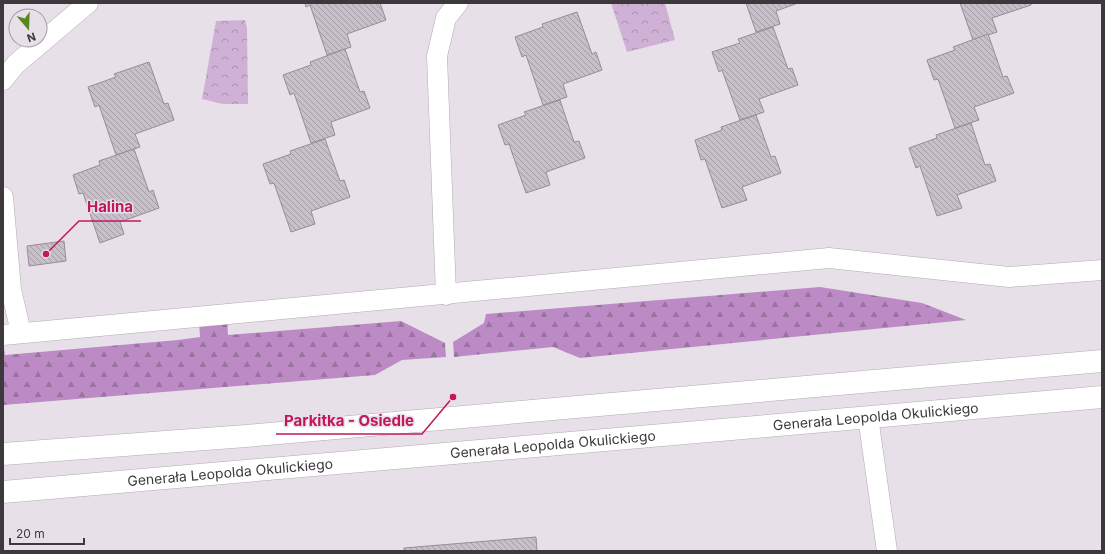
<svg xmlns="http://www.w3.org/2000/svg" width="1105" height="554" viewBox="0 0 1105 554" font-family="Inter,sans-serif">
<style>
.forest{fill:url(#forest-firs)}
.park{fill:url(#park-crowns)}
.building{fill:url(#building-back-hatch);stroke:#968e97}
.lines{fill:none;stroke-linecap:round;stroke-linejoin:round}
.street-casing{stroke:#b2aab4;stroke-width:21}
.primary-casing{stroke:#b2aab4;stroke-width:23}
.street{stroke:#fff;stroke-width:20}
.primary{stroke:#fff;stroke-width:22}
.labels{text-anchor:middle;stroke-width:3;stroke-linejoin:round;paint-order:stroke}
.street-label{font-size:14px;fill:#3c383c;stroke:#e8e0e9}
.leader{fill:none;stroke:#c2185b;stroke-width:1.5}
.callout-dot{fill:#c2185b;stroke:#e8e0e9;stroke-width:1.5}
.callout-label{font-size:15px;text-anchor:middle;font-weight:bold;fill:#c2185b;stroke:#e8e0e9;stroke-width:3;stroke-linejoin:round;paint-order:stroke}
</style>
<defs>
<pattern id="forest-firs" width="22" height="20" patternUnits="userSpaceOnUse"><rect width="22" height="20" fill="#bc8bc5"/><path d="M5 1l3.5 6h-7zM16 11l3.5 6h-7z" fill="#9a73a1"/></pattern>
<pattern id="park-crowns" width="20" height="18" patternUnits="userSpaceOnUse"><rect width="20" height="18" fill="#d0b1d6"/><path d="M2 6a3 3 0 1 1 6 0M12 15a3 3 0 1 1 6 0" fill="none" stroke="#aa91af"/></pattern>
<pattern id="building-back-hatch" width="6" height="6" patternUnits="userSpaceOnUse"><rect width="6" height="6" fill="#c7bfc9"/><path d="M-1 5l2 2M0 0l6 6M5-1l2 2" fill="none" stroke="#a39ca4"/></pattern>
</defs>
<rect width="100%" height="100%" fill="#e8e0e9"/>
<g class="forest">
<polygon points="820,287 922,303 966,320 580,358 553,347 454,357 453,342 484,323 486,314"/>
<polygon points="227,318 228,335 401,321 445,343 446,357 402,360 375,375 3,405 3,341 5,355 178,340 200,337 199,321"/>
</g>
<g class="park">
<polygon points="611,3 665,3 675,40 627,52"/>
<polygon points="245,20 247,28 248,104 223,104 202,99 216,21"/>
</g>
<g class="building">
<polygon points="305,3 380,3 386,20 347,34 351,47 327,55 310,5 306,7"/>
<polygon points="746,3 798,3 776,11 780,24 756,32"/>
<polygon points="960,3 1031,3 1031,5 992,18 997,32 973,40"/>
<polygon points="577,12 592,54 596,52 602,70 563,84 567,97 543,105 526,55 522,57 515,37 543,27 542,24"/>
<polygon points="773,27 788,69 792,68 798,85 759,99 764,112 740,120 722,70 719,72 712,52 740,43 738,39"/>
<polygon points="988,34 1003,77 1007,76 1014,93 974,107 979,120 955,128 938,79 934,80 927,60 955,50 953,47"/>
<polygon points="345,49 360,92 364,91 370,108 331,122 335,135 311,143 294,93 290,95 283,75 311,65 310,62"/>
<polygon points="149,62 164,104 168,103 174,120 135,134 140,147 116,155 99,105 95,107 88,87 116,77 114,74"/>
<polygon points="560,100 574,142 579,141 585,158 546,172 550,185 526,193 509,144 505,145 498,125 526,115 524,112"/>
<polygon points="756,115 771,157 775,156 781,173 742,187 747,200 722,208 705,159 701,160 695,140 722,130 721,127"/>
<polygon points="971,123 985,165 990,164 996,181 957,195 962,208 937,216 920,166 916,168 909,148 937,138 936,135"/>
<polygon points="325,139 340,181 344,180 350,197 311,211 315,224 291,232 274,183 270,184 263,164 291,154 290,151"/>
<polygon points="134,149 149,192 153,190 159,208 120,222 124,234 100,243 83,193 79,194 73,175 100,165 99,161"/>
<polygon points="64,241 66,261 29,266 27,246"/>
<polygon points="536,537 537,551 404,551 404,548"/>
</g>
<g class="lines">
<g class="street-casing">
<g id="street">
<polyline points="3,80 16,64 88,3"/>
<polyline points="3,197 11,289 21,333"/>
<polyline points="446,295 437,56 446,18 458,3"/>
<polyline points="3,335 829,258 1009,277 1102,270"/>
<polyline points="868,417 887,551"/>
</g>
</g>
<g class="primary-casing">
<g id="primary">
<polyline points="3,454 246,436 1102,361"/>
<path id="s1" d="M3 492 1102 397"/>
</g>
</g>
<use href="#street" class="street"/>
<use href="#primary" class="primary"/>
</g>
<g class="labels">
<g class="street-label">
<text dy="5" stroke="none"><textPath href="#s1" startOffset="876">Generała Leopolda Okulickiego</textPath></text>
<text dy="5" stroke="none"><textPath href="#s1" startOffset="552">Generała Leopolda Okulickiego</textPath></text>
<text dy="5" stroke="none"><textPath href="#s1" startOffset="228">Generała Leopolda Okulickiego</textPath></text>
</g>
</g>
<path class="leader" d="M46 254L79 221H141M453 397L422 434H276"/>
<g class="callout-dot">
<circle cx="46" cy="254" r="4"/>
<circle cx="453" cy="397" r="4"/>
</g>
<g class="callout-label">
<text x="110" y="212">Halina</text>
<text x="349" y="426">Parkitka - Osiedle</text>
</g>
<rect width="1105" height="554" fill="none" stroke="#3c383c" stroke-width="8"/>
<g transform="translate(28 28) rotate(161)"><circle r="19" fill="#e8e0e9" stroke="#a39da4"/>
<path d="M0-3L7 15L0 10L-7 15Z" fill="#57881d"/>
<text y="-6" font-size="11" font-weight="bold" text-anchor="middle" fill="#3c383c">N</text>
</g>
<path d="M10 538v6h74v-6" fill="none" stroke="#3c383c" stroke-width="2"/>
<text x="16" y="538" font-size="12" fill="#3c383c" stroke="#e8e0e9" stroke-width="3" paint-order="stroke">20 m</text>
</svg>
